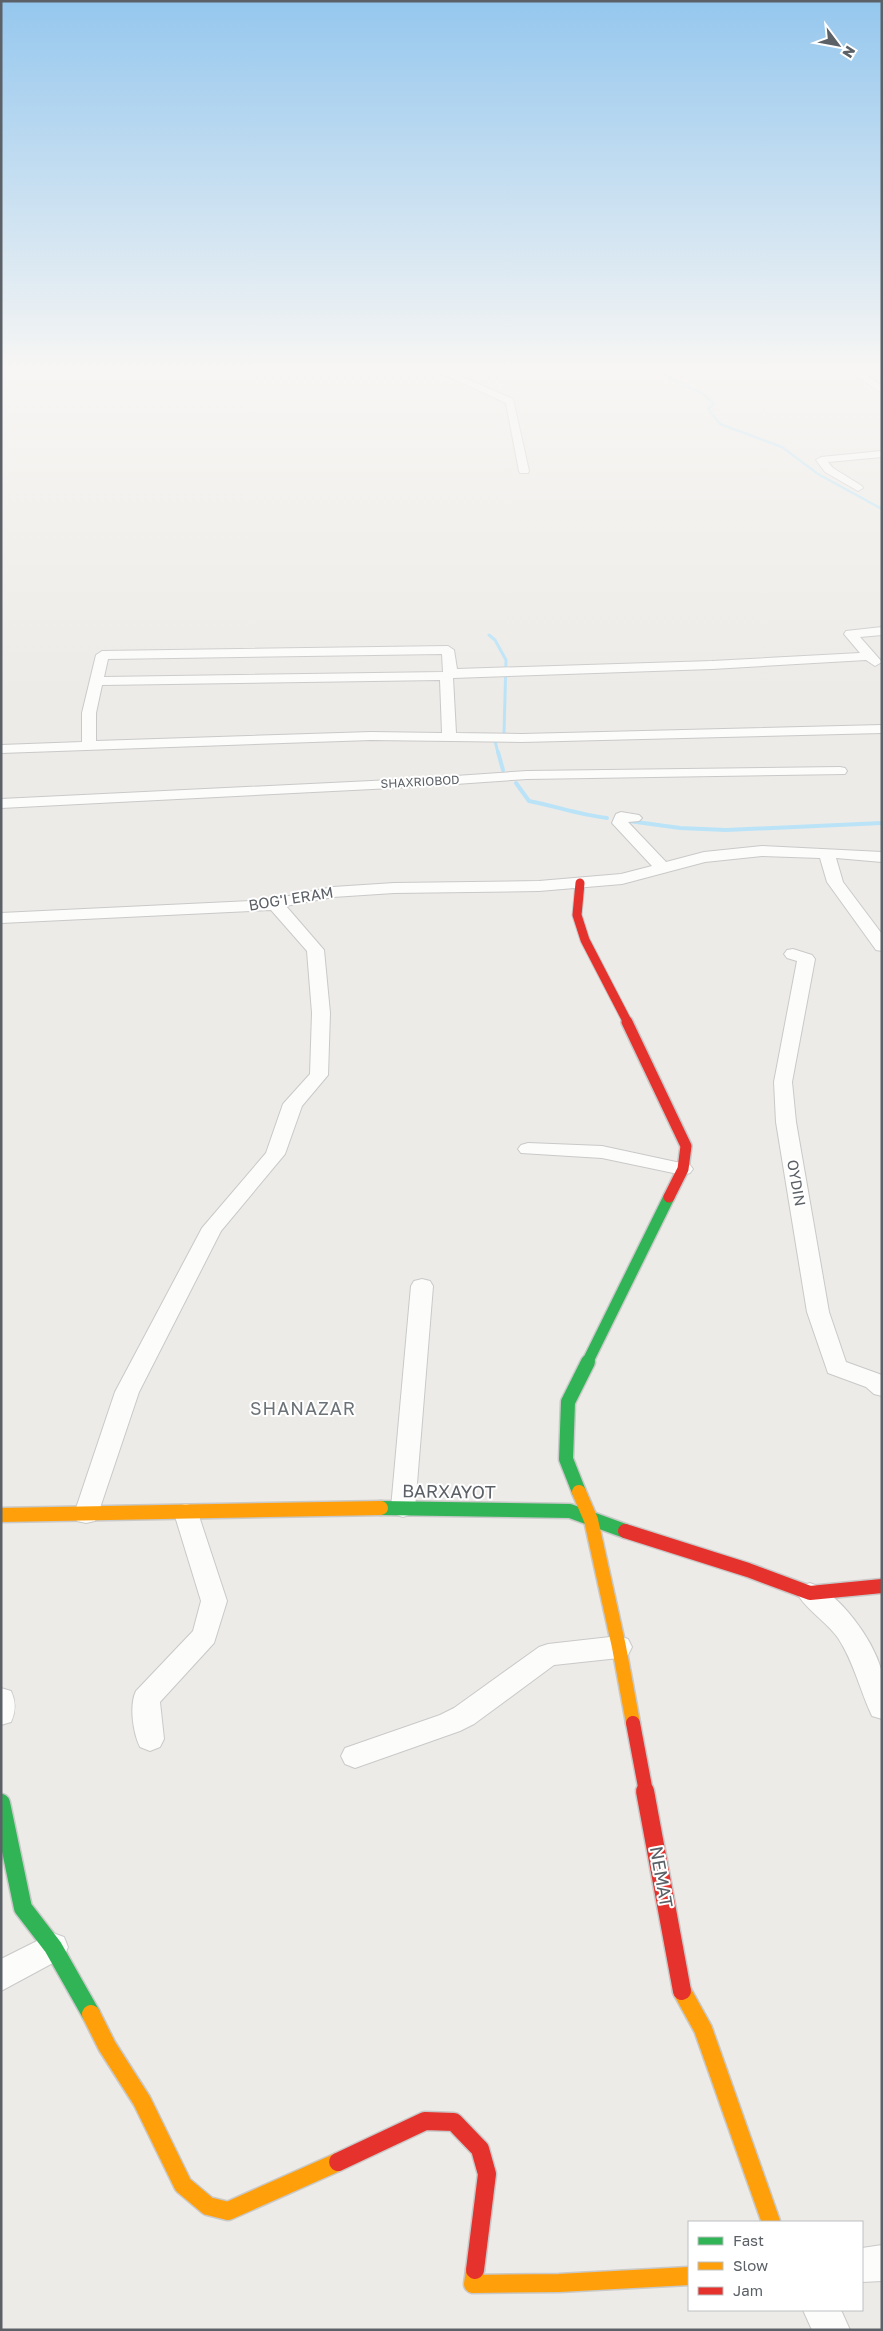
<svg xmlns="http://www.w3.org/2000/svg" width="883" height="2331" viewBox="0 0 883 2331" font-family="'Golos Text',sans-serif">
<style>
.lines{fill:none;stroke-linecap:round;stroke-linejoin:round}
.stream-far2{stroke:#bae3f8;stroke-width:2.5}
.stream-far1{stroke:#bae3f8;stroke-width:3}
.stream{stroke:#bae3f8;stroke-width:4}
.street-casing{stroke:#c9c9c9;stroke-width:2}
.fast-far2-casing{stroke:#c9c9c9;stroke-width:14}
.fast-far1-casing{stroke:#c9c9c9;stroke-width:17}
.fast-casing{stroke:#c9c9c9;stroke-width:21}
.slow-far1-casing{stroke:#c9c9c9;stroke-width:17}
.slow-casing{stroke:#c9c9c9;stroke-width:21}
.jam-far3-casing{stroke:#c9c9c9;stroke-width:11}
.jam-far2-casing{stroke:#c9c9c9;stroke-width:14}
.jam-far1-casing{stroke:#c9c9c9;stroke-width:17}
.jam-casing{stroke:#c9c9c9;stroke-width:21}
.street{fill:#fcfcfb;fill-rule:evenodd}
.fast-far2{stroke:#30b455;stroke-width:11}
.fast-far1{stroke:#30b455;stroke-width:14}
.fast{stroke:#30b455;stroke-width:18}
.slow-far1{stroke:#ff9f0a;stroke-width:14}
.slow{stroke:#ff9f0a;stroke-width:18}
.jam-far3{stroke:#e5322d;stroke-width:9}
.jam-far2{stroke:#e5322d;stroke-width:11}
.jam-far1{stroke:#e5322d;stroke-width:14}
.jam{stroke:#e5322d;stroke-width:18}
.labels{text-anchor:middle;stroke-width:4;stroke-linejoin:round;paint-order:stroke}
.far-street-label{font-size:12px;fill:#5b6166;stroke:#fff}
.street-label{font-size:15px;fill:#5b6166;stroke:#fff}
.quarter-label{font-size:18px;letter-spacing:1px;fill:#6c7378;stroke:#fff}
.near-street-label{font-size:18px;fill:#5b6166;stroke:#fff}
</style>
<rect width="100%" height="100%" fill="#edebe7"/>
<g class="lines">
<polyline class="stream-far2" points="662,368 668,377 702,393 714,404 708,409 720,424 782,447 818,474 882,509"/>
<g class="stream-far1">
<polyline points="489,635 495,640 506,660 504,733"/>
<polyline points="495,741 498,753"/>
</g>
<g class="stream">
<polyline points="498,752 503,770"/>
<path d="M516 783 529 801C555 806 580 815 607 818"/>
<polyline points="629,821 680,828 726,830 882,823"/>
</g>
<g class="street-casing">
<g id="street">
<polygon points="430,368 442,368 513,399 529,471 528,473 520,473 519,471 506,403"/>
<polygon points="845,368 856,368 882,386 882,393"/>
<polygon points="882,451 882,457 828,462 833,468 862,486 863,488 858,491 825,472 816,460 821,457"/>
<path d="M882 627V635L860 637 882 662 875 666 866 660 712 669 453 678 456 733 522 734 882 725V733L522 742 371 740 1 753V745L82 742V713L96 655 102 651 448 646 454 650 457 669 712 661 860 653 844 634 846 631ZM442 654 443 672 104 677 108 659ZM440 680 442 733 371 732 96 741V713L102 685Z"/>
<polygon points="840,767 845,768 847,771 845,774 527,779 412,787 1,808 1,799 412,779 527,771"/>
<polygon points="621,812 639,815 642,818 639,821 628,822 666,862 704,852 762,846 882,852 882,862 836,858 843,882 882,934 882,951 876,950 827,882 820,858 762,856 705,862 622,884 539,891 394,893 333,897 286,906 324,950 330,1013 328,1075 302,1106 285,1154 221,1231 139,1392 98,1514 95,1521 86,1523 77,1521 74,1514 115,1392 202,1228 266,1153 283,1104 310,1074 312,1013 307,951 271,910 1,923 1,913 269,900 333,887 394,883 539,881 621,874 652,866 612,823 616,814"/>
<polygon points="793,949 812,955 815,959 792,1082 796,1122 829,1312 846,1362 882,1375 882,1396 874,1394 866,1387 828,1373 807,1312 776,1122 774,1082 797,961 787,958 784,954 787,950"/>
<polygon points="528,1143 602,1146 690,1165 693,1169 690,1173 683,1175 602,1158 521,1153 518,1149 521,1145"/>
<polygon points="422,1279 430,1281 433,1286 415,1508 412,1514 403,1517 394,1514 391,1508 411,1286 414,1281"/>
<path d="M186 1504 195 1506 198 1513 227 1601 214 1643 160 1702 164 1739 160 1747 150 1751 140 1747C133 1733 129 1705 136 1691L193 1631 201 1601 174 1513 177 1506Z"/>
<path d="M810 1583C840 1593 873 1640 881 1669 883 1684 882 1704 882 1719L872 1716C860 1691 854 1662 838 1638 827 1622 805 1609 797 1593L801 1586Z"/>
<polygon points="619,1636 628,1639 632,1647 628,1655 619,1658 554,1665 474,1724 460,1731 355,1768 345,1764 341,1756 345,1748 440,1715 454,1708 539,1647 548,1644"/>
<path d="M1 1688 11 1691C16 1702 16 1711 11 1722L1 1725Z"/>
<polygon points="53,1933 64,1937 68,1947 64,1957 1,1991 1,1959"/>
<polygon points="882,2245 882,2281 862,2282 862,2248"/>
<polygon points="803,2310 841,2310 850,2330 812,2330"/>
</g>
</g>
<g class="fast-far2-casing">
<polyline id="fast-far2" points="587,1363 669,1197"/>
</g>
<g class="fast-far1-casing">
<g id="fast-far1">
<polyline points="579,1492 566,1459 568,1402 588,1362"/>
<polyline points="381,1508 570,1511 625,1531"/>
</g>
</g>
<g class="fast-casing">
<polyline id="fast" points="1,1803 23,1908 53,1947 91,2014"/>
</g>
<g class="slow-far1-casing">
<g id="slow-far1">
<polyline points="579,1492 591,1520 619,1647 633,1723"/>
<polyline points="1,1515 381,1508"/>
</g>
</g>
<g class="slow-casing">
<g id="slow">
<polyline points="682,1991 703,2029 771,2222"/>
<polyline points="91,2014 107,2046 142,2101 183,2185 208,2206 228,2211 338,2162"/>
<polyline points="475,2270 473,2284 559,2283 689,2276"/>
</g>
</g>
<g class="jam-far3-casing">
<polyline id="jam-far3" points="580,883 577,915 585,940 628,1023"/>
</g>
<g class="jam-far2-casing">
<polyline id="jam-far2" points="627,1022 686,1146 683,1169 669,1197"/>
</g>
<g class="jam-far1-casing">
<g id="jam-far1">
<polyline points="625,1531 748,1570 810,1593 882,1586"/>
<polyline points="633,1723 646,1792"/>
</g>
</g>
<g class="jam-casing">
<g id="jam">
<polyline points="645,1791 682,1991"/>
<polyline points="338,2162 425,2121 454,2122 480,2149 487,2174 475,2270"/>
</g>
</g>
<use href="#street" class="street"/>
<use href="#fast-far2" class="fast-far2"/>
<use href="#fast-far1" class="fast-far1"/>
<use href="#fast" class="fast"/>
<use href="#slow-far1" class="slow-far1"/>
<use href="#slow" class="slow"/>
<use href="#jam-far3" class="jam-far3"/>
<use href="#jam-far2" class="jam-far2"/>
<use href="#jam-far1" class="jam-far1"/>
<use href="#jam" class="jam"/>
</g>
<linearGradient id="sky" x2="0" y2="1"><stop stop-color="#95c7ee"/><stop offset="0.53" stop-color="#f7f6f4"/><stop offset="1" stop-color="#f7f6f4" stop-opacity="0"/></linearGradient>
<rect width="883" height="695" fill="url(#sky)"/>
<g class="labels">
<g class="far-street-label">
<text transform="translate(420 782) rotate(-3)" y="4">SHAXRIOBOD</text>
</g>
<g class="street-label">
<text transform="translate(291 899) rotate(-9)" y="5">BOG'I ERAM</text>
<text transform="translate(796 1183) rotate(80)" y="5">OYDIN</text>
</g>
<g class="quarter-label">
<text x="303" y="1415">SHАNAZAR</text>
</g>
<g class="near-street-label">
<text transform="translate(449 1492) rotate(1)" y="6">BARXAYOT</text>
<text transform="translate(661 1877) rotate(80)" y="6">NEMAT</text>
</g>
</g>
<rect width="883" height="2331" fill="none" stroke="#5b6166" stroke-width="5"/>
<rect x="688" y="2221" width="175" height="90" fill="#ffffff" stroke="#bdc0c2"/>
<rect x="698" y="2237" width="25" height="8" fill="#30b455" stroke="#bdc0c2"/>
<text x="733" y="2246" font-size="15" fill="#5b6166">Fast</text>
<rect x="698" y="2262" width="25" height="8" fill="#ff9f0a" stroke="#bdc0c2"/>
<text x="733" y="2271" font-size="15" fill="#5b6166">Slow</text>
<rect x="698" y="2287" width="25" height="8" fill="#e5322d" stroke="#bdc0c2"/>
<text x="733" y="2296" font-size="15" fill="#5b6166">Jam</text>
<g transform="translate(838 45) rotate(122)" stroke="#ffffff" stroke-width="4" paint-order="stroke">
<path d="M0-4L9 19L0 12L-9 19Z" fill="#5b6166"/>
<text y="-8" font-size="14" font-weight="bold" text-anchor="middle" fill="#5b6166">N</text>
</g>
</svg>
